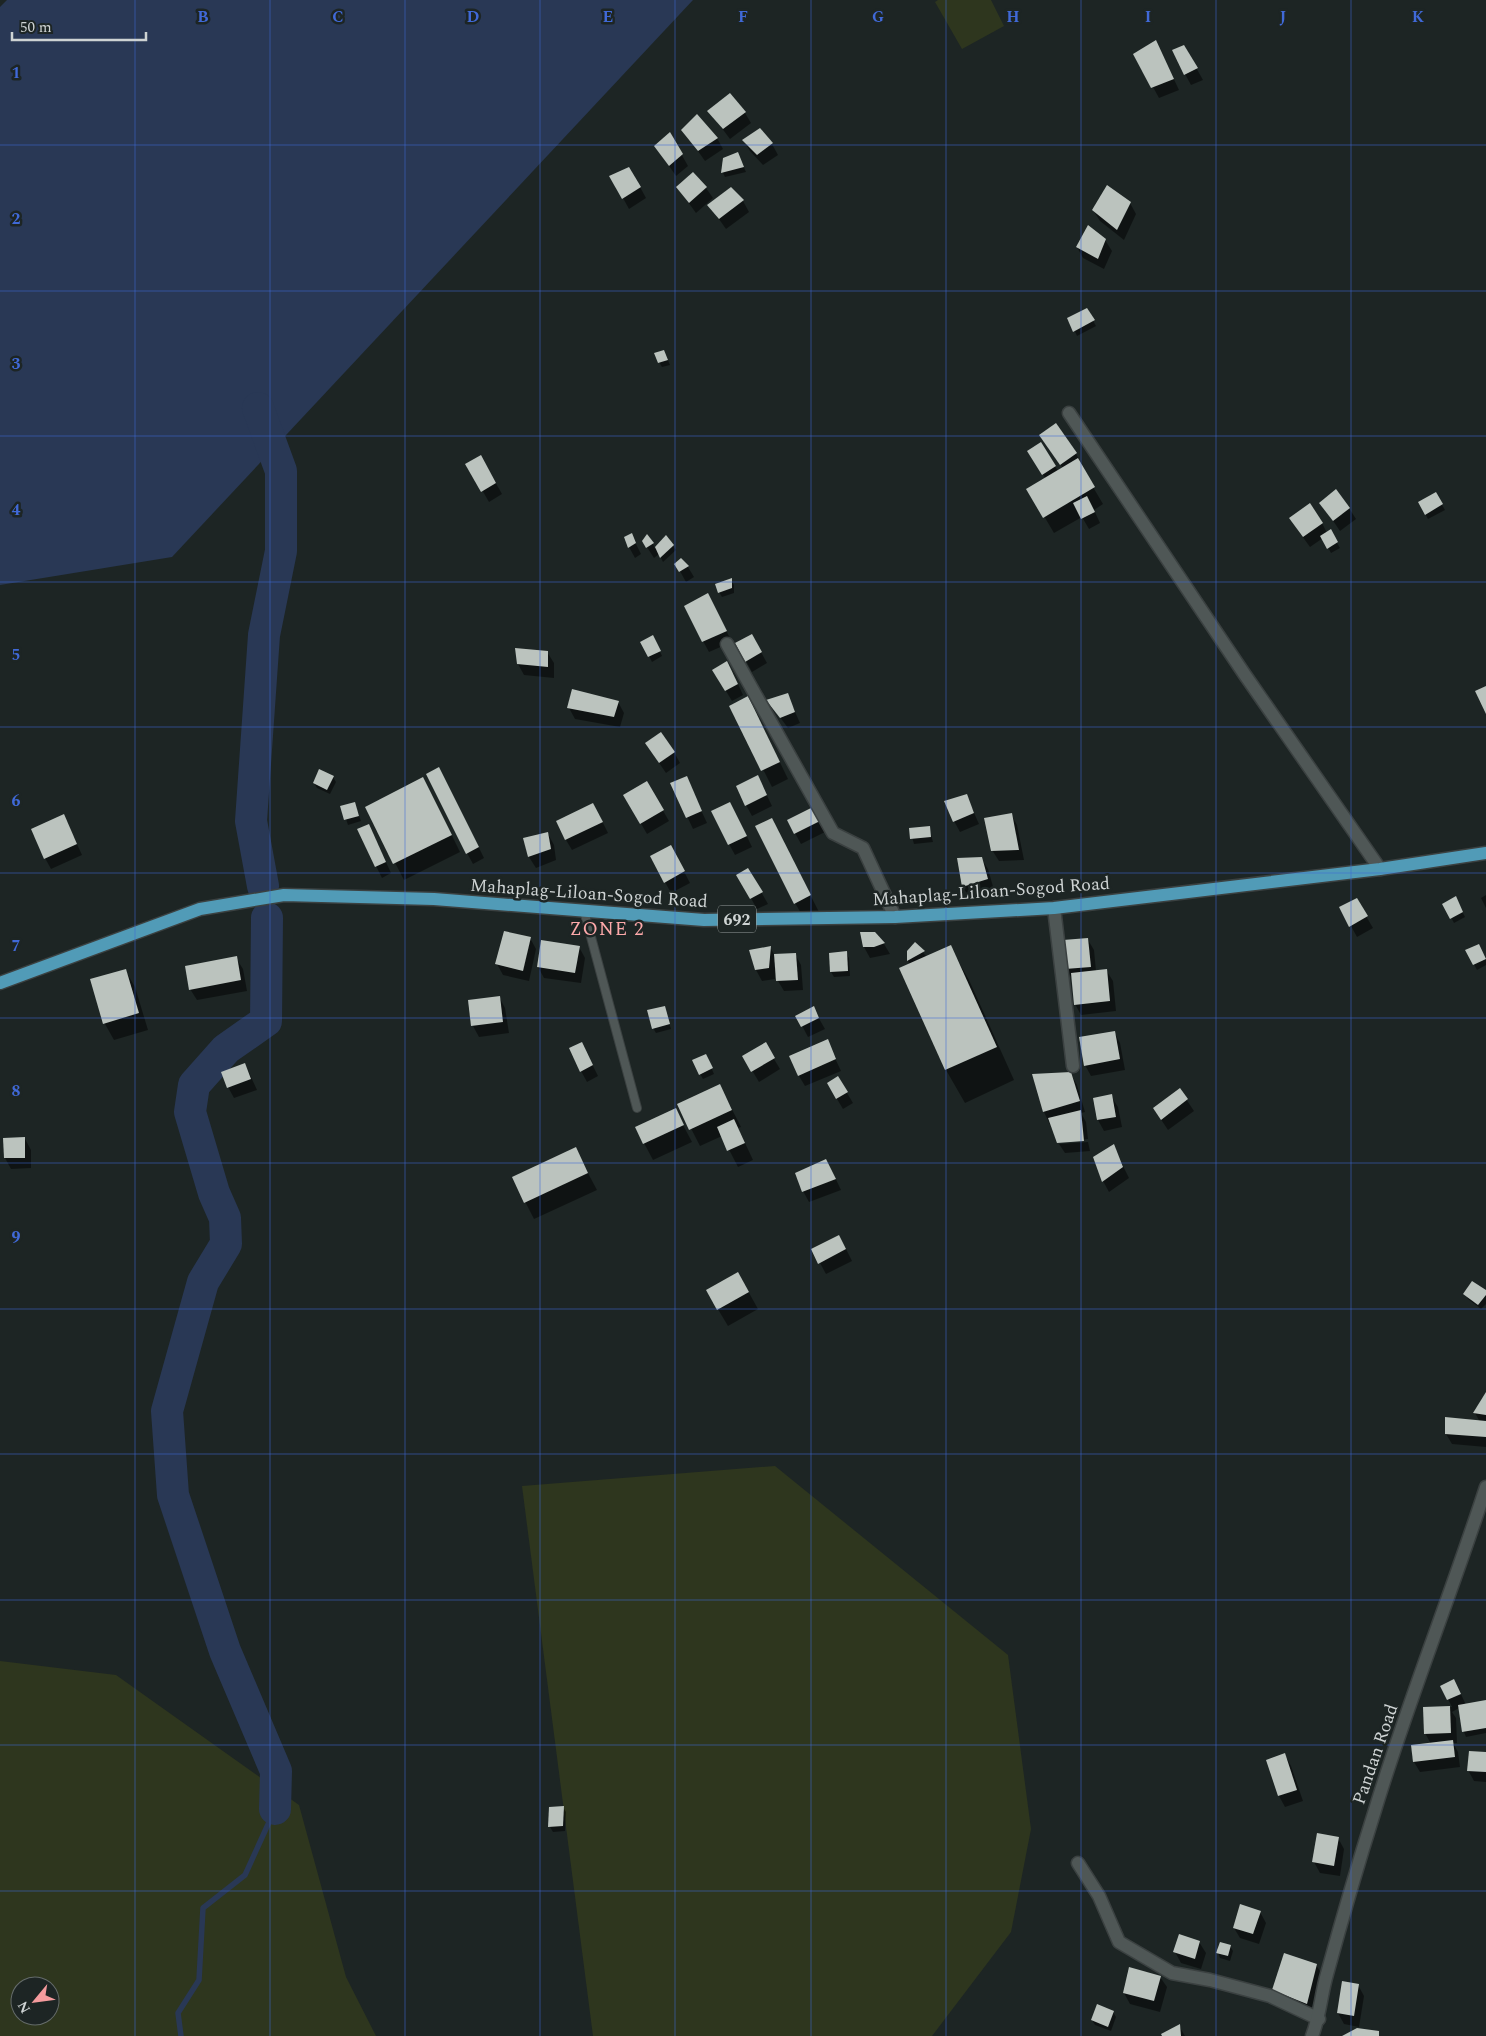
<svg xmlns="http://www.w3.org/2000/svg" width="1486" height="2036" viewBox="0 0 1486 2036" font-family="Spectral,serif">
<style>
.green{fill:#2e361e;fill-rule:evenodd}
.water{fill:#293855}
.shadow{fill:#0007}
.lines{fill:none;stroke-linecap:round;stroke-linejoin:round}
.stream{stroke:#293855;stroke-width:5.5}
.river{stroke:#293855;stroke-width:32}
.building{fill:#bbc3be}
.lane-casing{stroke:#3b4141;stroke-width:10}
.street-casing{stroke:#3b4141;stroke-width:15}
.primary-casing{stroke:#3b4141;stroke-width:15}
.lane{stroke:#4f5756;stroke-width:8}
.street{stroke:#4f5756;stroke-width:12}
.primary{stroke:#519bb7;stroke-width:12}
.grid{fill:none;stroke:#4069d7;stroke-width:1;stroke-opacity:0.55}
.labels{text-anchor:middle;stroke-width:5;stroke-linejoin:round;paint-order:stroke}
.shield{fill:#1d2524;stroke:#999f9e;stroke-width:1}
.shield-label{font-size:16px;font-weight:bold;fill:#ced3d3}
.street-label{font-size:18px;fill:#ced3d3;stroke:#1d2524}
.neighbourhood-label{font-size:19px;letter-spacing:1px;fill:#fda9aa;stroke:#1d2524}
.grid-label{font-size:16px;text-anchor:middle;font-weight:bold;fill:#4069d7;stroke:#1d2524;stroke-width:5;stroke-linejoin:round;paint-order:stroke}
</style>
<rect width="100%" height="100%" fill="#1d2524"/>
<g class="green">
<polygon points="938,0 991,0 1004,26 962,49 935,2"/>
<polygon points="775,1466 1008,1655 1031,1829 1011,1932 932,2036 593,2036 522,1486"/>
<path d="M0 1661 116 1675 299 1805 346 1977 376 2036H0ZM20 1986H50V2016H20Z"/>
</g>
<polygon class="water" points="7,0 693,0 172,557 0,585 0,7"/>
<g class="shadow">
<polygon points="1184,46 1203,80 1191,85 1185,74"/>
<polygon points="1161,52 1179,90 1159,98 1135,54"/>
<polygon points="709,111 745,113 751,123 730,139"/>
<polygon points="683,130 717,138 723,149 705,161"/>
<polygon points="759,130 772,144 778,155 763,165 750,151 744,141"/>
<polygon points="670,134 688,166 676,176 656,147"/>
<polygon points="724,159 740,159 746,172 725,177 723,173"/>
<polygon points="693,174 706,188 713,198 696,213 677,187"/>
<polygon points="611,176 640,187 646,198 629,209"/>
<polygon points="730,189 743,201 749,212 726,229 709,205"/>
<polygon points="1130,203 1136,214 1124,240 1100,221 1093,210"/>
<polygon points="1105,240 1112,251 1104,269 1083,258 1077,247"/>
<polygon points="1087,310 1096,326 1077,336 1069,318"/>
<polygon points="664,351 670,365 662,367 659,362"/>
<polygon points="1040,444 1058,471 1063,468 1047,446 1076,454 1082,464 1080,465 1103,504 1094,510 1100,523 1089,529 1082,517 1054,533 1028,489 1046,479 1035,462"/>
<polygon points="481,457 502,494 489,502 467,464"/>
<polygon points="1435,493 1445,510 1428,519 1419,502"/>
<polygon points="1321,503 1349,508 1356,519 1340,531"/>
<polygon points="1322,523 1327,533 1330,531 1340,548 1331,553 1323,538 1310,547 1297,529"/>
<polygon points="631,534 641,554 635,558 629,547"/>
<polygon points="666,537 676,550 663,562 659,554 654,558 643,541 653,544 655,549"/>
<polygon points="681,560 688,567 694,577 686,582 676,564"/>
<polygon points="731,580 734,585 734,593 722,597 719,592"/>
<polygon points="713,605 732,642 709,652 703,641"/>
<polygon points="752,636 767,663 752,672 737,644"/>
<polygon points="655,641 662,656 652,662 642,642"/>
<polygon points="547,652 554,663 554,678 524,675 518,664"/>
<polygon points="733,673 743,695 732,701 720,681"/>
<polygon points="787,694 800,723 788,728 768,701"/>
<polygon points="618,702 624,713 620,727 575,719 569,708"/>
<polygon points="731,706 757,715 788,779 772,787"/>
<polygon points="674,752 680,763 666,773 653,754"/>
<polygon points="333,777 336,782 330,794 317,788 314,783"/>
<polygon points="758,777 772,806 752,816 746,805"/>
<polygon points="686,778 707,823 693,829 672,784"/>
<polygon points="445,779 484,858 473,864 467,853"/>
<polygon points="647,783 669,821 647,834 625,796"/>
<polygon points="432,795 460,852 404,880 366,807"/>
<polygon points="966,795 979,824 960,832 954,821"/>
<polygon points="354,803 361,821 348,825 342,807"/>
<polygon points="812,809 825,832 801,844 795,833"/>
<polygon points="736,814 752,847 735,855 729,844"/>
<polygon points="1011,814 1017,825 1024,860 999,861 992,850"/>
<polygon points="599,815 608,833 572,850 566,840"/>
<polygon points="64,816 82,855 51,869 45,858"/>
<polygon points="772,820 819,912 805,920 795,903"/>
<polygon points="929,827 933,842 914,844 910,830"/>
<polygon points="358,830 374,836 391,873 382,878"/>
<polygon points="548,834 554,845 556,860 536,868 529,857 524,839"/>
<polygon points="677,858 690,883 671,893 665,882"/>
<polygon points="981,858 988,869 994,890 969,897 963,887"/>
<polygon points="748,869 768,904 757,909 738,875"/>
<polygon points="1486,895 1486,908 1481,898"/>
<polygon points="1455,898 1465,917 1454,923 1444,904"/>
<polygon points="1356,899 1373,928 1357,937 1351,926"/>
<polygon points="875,933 884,944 890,954 870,958 864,947"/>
<polygon points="530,938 536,949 529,981 503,975 497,964"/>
<polygon points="1088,940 1094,950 1096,971 1106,970 1113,981 1116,1011 1081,1015 1075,1004 1073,980 1066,969"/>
<polygon points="915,944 927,957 950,947 969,980 1014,1080 965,1103 946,1070 901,969 910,965 908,961 908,951"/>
<polygon points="1478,945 1486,959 1486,965 1477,970 1467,951"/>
<polygon points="579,947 585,958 581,983 544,978 538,967"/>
<polygon points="770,947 775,956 795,954 801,965 803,990 784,991 778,981 777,972 775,972 775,979 762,981 756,970 750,951"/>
<polygon points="846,953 849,958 850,976 834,977 831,972 830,954"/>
<polygon points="236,958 243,969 247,991 197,1000 190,989"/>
<polygon points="125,970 135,987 148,1030 114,1040 105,1024 92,980"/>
<polygon points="499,997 505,1008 509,1033 479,1037 473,1026 469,1001"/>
<polygon points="664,1007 671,1029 656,1033 653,1028"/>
<polygon points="813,1008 825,1029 808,1037 797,1016"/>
<polygon points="1114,1032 1120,1043 1125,1070 1091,1076 1085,1065"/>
<polygon points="827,1041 841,1071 805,1086 799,1076"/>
<polygon points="582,1044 598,1076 587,1082 581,1071"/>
<polygon points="765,1044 780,1069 759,1082 744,1057"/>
<polygon points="708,1060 714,1074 703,1079 700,1074"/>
<polygon points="245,1064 257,1090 234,1098 228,1087"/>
<polygon points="1071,1074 1077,1085 1085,1112 1081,1113 1086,1122 1088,1139 1058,1142 1044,1112 1034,1075"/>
<polygon points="838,1078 853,1103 843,1109 828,1084"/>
<polygon points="720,1086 741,1127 738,1128 753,1160 738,1167 722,1136 700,1146 679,1105"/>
<polygon points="1180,1090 1194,1111 1168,1130 1154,1109"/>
<polygon points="1111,1096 1118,1107 1122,1127 1104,1131 1098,1120"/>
<polygon points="675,1110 692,1142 653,1160 644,1143"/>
<polygon points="25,1139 31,1150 31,1168 11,1169 5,1158"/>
<polygon points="1088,1142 1090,1151 1065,1153 1059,1144"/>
<polygon points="1113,1146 1129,1178 1109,1192 1103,1181 1095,1158"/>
<polygon points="575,1149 597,1190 534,1219 513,1178"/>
<polygon points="832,1171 841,1190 809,1202 803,1191"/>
<polygon points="845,1247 852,1261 826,1274 820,1263"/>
<polygon points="738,1273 758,1309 728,1326 707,1291"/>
<polygon points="1486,1292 1486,1304 1481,1309 1468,1299 1465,1294"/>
<polygon points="1486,1394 1486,1447 1452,1444 1446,1434 1480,1422 1475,1413"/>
<polygon points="1442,1687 1460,1692 1466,1705 1486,1701 1486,1733 1466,1737 1464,1732 1459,1708 1452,1712 1456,1718 1457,1743 1453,1743 1458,1752 1460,1767 1420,1772 1414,1762 1431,1744 1425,1733 1424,1708 1452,1707"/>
<polygon points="1486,1754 1486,1782 1474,1781 1468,1770"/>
<polygon points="1285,1755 1291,1766 1303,1801 1285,1807 1279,1796 1267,1761"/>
<polygon points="563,1807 566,1812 565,1831 553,1832 550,1827"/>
<polygon points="1338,1838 1344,1849 1340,1876 1320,1873 1314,1862"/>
<polygon points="1260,1912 1266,1923 1259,1944 1240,1938 1234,1928"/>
<polygon points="1199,1942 1206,1953 1201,1969 1181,1963 1175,1952"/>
<polygon points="1230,1946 1233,1951 1230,1961 1220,1958 1218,1953"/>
<polygon points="1316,1965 1323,1976 1313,2014 1280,2000 1274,1990"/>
<polygon points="1160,1977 1167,1987 1160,2012 1130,2004 1124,1993"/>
<polygon points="1343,1982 1358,1985 1364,1996 1359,2027 1344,2024 1338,2013"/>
<polygon points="1113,2012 1116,2017 1111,2031 1095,2025 1092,2020"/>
<polygon points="1179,2026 1185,2036 1163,2036"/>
</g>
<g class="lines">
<polyline class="stream" points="181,2036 178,2013 199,1980 203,1908 245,1875 275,1809"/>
<g class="river">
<polyline points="258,408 281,471 281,551 264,635 251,821 263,886"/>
<polyline points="267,918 266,1021 226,1049 194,1085 190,1112 214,1193 225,1218 226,1244 203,1282 167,1411 173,1495 225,1651 276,1771 275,1809"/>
</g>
</g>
<g class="building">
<polygon points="1156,40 1174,79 1151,88 1133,54"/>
<polygon points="1184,45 1198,68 1184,75 1172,50"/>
<polygon points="730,93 746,112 723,129 707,111"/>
<polygon points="697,114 718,138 698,151 681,130"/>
<polygon points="760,128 773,143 757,155 742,140"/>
<polygon points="670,132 683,154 669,166 654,146"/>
<polygon points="738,152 744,167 721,173 723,158"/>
<polygon points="629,167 641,187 622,199 609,176"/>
<polygon points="693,172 707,187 689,203 676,187"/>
<polygon points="1107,185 1131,202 1117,230 1092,210"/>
<polygon points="731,187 744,200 719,219 707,205"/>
<polygon points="1088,225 1106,239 1098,259 1076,247"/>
<polygon points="1087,308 1095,320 1073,332 1067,318"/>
<polygon points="664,350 668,360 658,363 654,353"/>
<polygon points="1056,423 1077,453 1060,465 1039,435"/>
<polygon points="1041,442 1056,466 1042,475 1027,451"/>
<polygon points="481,455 496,483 481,492 465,464"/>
<polygon points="1078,458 1095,487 1043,518 1026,489"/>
<polygon points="1336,489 1350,508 1333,521 1319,503"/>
<polygon points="1436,492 1443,504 1425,515 1418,502"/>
<polygon points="1087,496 1095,512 1081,519 1073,503"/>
<polygon points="1310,503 1323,523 1303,537 1289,518"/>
<polygon points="1331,529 1338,542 1327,549 1320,536"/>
<polygon points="632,533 636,543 628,548 624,537"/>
<polygon points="647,534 654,543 646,548 642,541"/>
<polygon points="666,535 674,545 660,558 655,547"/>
<polygon points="681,558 689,566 679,572 674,564"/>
<polygon points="732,578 732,588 718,593 715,584"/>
<polygon points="708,593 727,631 702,642 684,606"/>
<polygon points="752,634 762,652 745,662 735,643"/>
<polygon points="653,635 661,651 648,657 640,642"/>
<polygon points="515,648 548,651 548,667 517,664"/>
<polygon points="727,661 738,684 725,691 712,670"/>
<polygon points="1486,686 1486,714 1475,691"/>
<polygon points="572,689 619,701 614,717 567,708"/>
<polygon points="788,693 795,712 780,718 766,700"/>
<polygon points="748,696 780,762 761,771 729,706"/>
<polygon points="661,732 675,752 659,763 645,743"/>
<polygon points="439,767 479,847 466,854 426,774"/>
<polygon points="319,769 334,776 327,790 313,783"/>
<polygon points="758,775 767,795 745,806 736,786"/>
<polygon points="687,776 702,811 686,818 670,783"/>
<polygon points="423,777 452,835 393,864 365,807"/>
<polygon points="647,781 664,810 640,824 623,795"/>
<polygon points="967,794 974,813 953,822 944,801"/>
<polygon points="355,802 359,816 344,820 340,806"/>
<polygon points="730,802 747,836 728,845 711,811"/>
<polygon points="593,803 603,822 565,840 556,821"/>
<polygon points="813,807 820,821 794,834 787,820"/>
<polygon points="1012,813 1019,850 991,851 984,818"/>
<polygon points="64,814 77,844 44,859 31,829"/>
<polygon points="772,818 811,895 794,904 755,826"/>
<polygon points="369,824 386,862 375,867 357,829"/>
<polygon points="930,826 931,837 910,839 909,828"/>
<polygon points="548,832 551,849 528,857 523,838"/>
<polygon points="671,845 685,871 664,883 650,856"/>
<polygon points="982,857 988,879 962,887 957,858"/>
<polygon points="748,868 763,892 750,899 736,875"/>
<polygon points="1456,896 1463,912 1450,919 1442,904"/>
<polygon points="1357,898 1368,916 1349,927 1339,907"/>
<polygon points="504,931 531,937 523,971 495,964"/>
<polygon points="860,932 875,932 885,943 874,947 863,947"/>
<polygon points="1088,938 1091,967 1065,969 1063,940"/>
<polygon points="541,940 580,946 575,973 537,967"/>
<polygon points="915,942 925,951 907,961 907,951"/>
<polygon points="1479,944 1486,959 1473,965 1465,950"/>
<polygon points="951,945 997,1047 945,1070 899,968"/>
<polygon points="771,946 769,968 755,970 749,950"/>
<polygon points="847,951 848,971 830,972 829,953"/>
<polygon points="796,953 798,980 776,981 774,954"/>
<polygon points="237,956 241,980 189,990 185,966"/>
<polygon points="126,969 139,1013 103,1024 90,979"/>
<polygon points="1107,969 1110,1001 1074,1005 1071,973"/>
<polygon points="500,996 503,1022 471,1026 468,1000"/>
<polygon points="665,1006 670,1024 652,1029 647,1010"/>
<polygon points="814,1006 819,1018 801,1027 795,1016"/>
<polygon points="1115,1031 1120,1059 1084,1066 1079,1037"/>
<polygon points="828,1039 836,1059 798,1076 789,1056"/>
<polygon points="582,1042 593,1065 580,1072 569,1048"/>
<polygon points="766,1042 775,1058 751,1072 742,1056"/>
<polygon points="706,1054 713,1068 699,1075 692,1060"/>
<polygon points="245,1063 251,1079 227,1088 221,1072"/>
<polygon points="1071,1072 1080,1101 1043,1112 1032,1074"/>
<polygon points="838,1076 848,1092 836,1099 827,1083"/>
<polygon points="720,1084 732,1110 689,1130 677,1104"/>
<polygon points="1180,1088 1188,1099 1161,1120 1153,1108"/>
<polygon points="1112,1094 1116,1117 1097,1120 1093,1098"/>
<polygon points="676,1108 684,1125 643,1144 635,1127"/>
<polygon points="1081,1110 1084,1141 1057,1143 1048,1118"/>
<polygon points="734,1119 745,1143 727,1151 717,1127"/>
<polygon points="25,1137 25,1158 4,1158 3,1138"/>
<polygon points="1114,1144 1123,1167 1102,1182 1093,1157"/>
<polygon points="576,1147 588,1173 524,1203 512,1177"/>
<polygon points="826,1159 836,1179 802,1192 795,1173"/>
<polygon points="839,1235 846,1249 818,1264 811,1249"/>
<polygon points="738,1272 749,1292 717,1310 706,1290"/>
<polygon points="1472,1281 1486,1290 1486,1295 1478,1305 1463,1294"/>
<polygon points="1486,1392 1486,1415 1473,1413"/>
<polygon points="1445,1417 1486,1421 1486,1437 1445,1434"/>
<polygon points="1454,1679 1461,1694 1447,1700 1440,1686"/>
<polygon points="1486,1700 1486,1728 1462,1732 1458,1705"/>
<polygon points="1450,1706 1451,1733 1424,1734 1423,1707"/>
<polygon points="1453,1740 1455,1757 1413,1762 1411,1745"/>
<polygon points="1469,1751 1486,1752 1486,1772 1467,1771"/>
<polygon points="1285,1753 1297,1790 1278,1796 1266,1760"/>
<polygon points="564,1806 563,1826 548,1827 549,1807"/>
<polygon points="1317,1833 1339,1837 1334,1866 1312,1862"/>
<polygon points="1240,1904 1261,1911 1253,1934 1233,1928"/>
<polygon points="1179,1934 1200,1941 1195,1959 1173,1952"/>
<polygon points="1220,1942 1231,1945 1228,1956 1216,1953"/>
<polygon points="1284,1953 1317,1964 1307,2004 1272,1990"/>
<polygon points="1129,1967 1161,1976 1154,2001 1123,1993"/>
<polygon points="1342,1981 1359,1984 1354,2016 1337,2013"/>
<polygon points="1097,2004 1114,2011 1108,2027 1091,2020"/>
<polygon points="1180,2024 1181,2036 1162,2036 1161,2034"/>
<polygon points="1357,2028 1379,2031 1379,2036 1342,2036"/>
</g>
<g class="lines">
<g class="lane-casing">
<polyline id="lane" points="584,911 637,1108"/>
</g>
<g class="street-casing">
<g id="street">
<polyline points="1069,413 1245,675 1380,869"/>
<polyline points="727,644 833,833 863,848 895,917"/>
<polyline points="1054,908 1073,1066"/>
<polyline points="1078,1863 1099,1896 1119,1942 1172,1973 1210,1980 1270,1996 1319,2019"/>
<path d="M1312 2036C1320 2016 1321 1994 1327 1974 1342 1919 1358 1864 1375 1810 1408 1701 1451 1595 1486 1487"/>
</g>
</g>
<g class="primary-casing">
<polyline id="primary" points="0,983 200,909 284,895 434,899 704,920 895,917 1054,908 1380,869 1486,853"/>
</g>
<use href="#lane" class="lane"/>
<use href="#street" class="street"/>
<use href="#primary" class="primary"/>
</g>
<path class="grid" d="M135 0V2036M270 0V2036M405 0V2036M540 0V2036M675 0V2036M811 0V2036M946 0V2036M1081 0V2036M1216 0V2036M1351 0V2036M0 145H1486M0 291H1486M0 436H1486M0 582H1486M0 727H1486M0 873H1486M0 1018H1486M0 1163H1486M0 1309H1486M0 1454H1486M0 1600H1486M0 1745H1486M0 1891H1486"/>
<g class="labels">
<rect class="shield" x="718" y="905.5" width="38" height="27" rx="4"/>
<g class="shield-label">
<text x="737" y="925">692</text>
</g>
<g class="street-label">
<text transform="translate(991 891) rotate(-4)" y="6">Mahaplag-Liloan-Sogod Road</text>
<text transform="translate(589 893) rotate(4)" y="6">Mahaplag-Liloan-Sogod Road</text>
<text transform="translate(1375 1754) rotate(-71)" y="6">Pandan Road</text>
</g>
<g class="neighbourhood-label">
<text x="607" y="935">ZONE 2</text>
</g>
</g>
<g class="grid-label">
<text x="203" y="22">B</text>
<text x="338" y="22">C</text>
<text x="473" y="22">D</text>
<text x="608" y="22">E</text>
<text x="743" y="22">F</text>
<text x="878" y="22">G</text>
<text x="1013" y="22">H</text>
<text x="1148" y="22">I</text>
<text x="1283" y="22">J</text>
<text x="1418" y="22">K</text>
<text x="16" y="78">1</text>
<text x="16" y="224">2</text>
<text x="16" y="369">3</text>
<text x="16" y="515">4</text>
<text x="16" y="660">5</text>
<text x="16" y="806">6</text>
<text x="16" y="951">7</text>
<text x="16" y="1096">8</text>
<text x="16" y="1242">9</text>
</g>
<g transform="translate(35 2001) rotate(241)"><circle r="24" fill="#1d2524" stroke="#646b6a"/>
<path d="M0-4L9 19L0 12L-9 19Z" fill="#f59b9d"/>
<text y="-8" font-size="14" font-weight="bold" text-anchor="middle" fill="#ced3d3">N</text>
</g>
<path d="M12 32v8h134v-8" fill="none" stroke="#ced3d3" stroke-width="2.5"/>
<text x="20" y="32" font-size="15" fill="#ced3d3" stroke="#1d2524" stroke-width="4" paint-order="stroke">50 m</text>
</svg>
